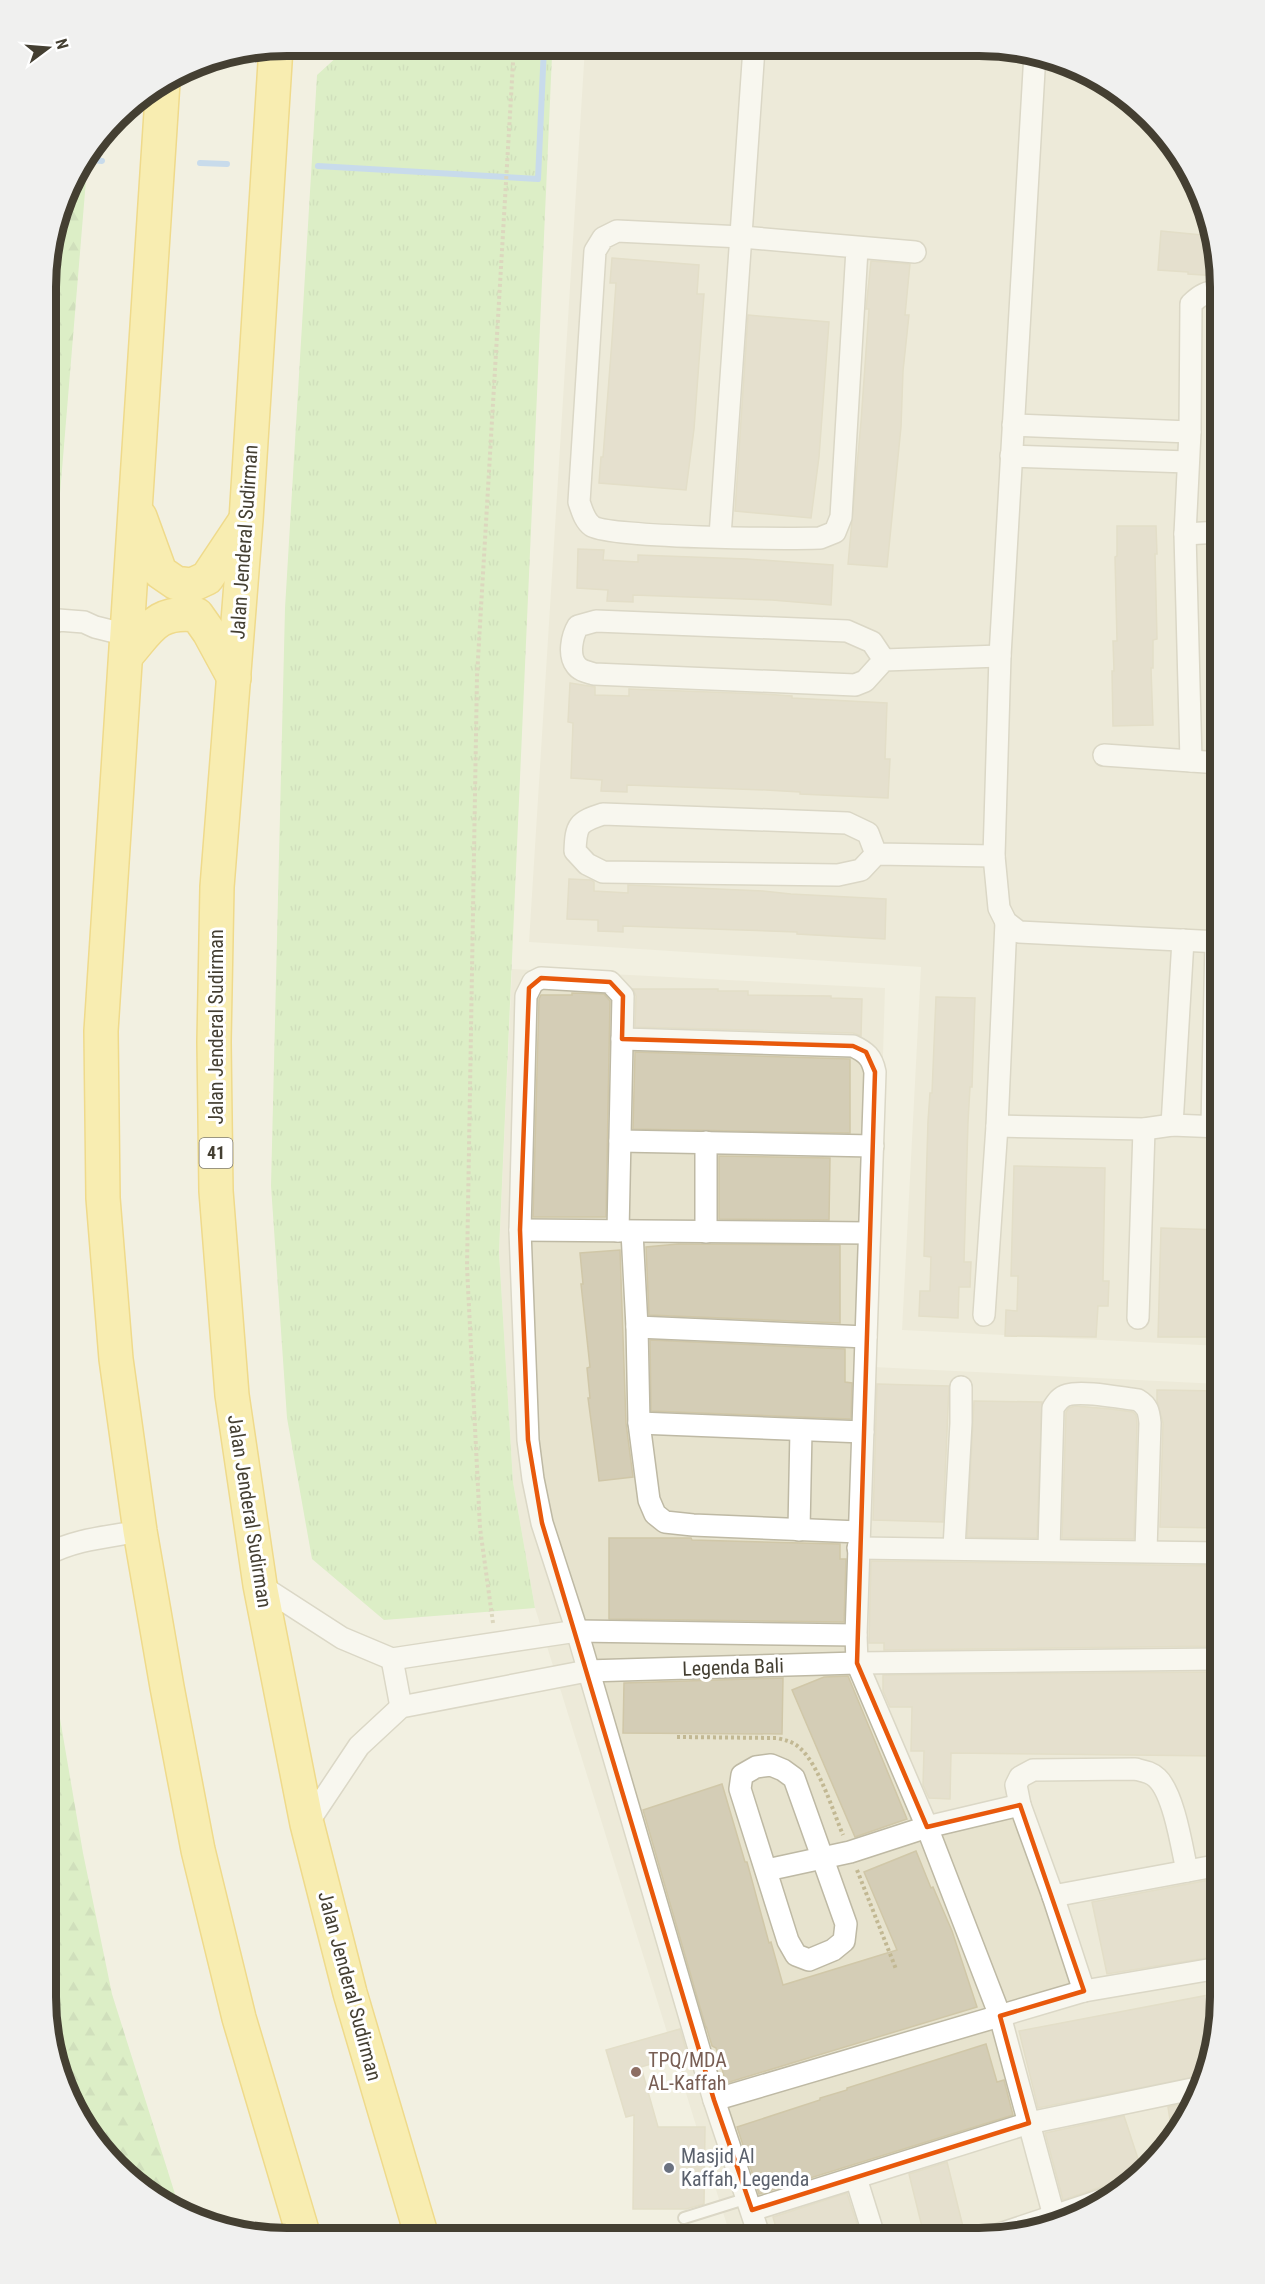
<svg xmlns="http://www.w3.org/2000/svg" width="1265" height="2284" viewBox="0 0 1265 2284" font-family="'Roboto Condensed',sans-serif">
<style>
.residential{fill:#e7e3ce}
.grass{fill:url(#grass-tufts)}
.forest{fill:url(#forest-firs)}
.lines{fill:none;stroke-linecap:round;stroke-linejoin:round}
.stream{stroke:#96c1f6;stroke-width:6}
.building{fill:#d4cdb6;stroke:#d0c7a8;stroke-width:1.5}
.service-casing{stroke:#beb9a4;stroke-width:14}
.minor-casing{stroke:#beb9a4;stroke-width:24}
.trunk-casing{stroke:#ebbf22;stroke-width:36}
.path{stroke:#c2b893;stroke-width:4;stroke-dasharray:3 3;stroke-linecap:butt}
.service{stroke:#fff;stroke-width:10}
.minor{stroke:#fff;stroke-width:21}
.trunk{stroke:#ffe976;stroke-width:33}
.marked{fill:none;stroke:#e8590c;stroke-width:4.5;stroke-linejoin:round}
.education-dot{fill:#8d6e63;stroke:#fff;stroke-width:2}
.worship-dot{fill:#6b7280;stroke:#fff;stroke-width:2}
.labels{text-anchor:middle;stroke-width:6;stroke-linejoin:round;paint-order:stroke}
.shield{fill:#fff;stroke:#7c7970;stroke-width:1.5}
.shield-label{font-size:18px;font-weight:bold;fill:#443f32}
.street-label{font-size:20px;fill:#443f32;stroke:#fff}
.education-label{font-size:20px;fill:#785e54;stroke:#fff;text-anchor:start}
.worship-label{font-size:20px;fill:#5b616d;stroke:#fff;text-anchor:start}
.rim{fill:none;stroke:#443f32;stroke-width:8}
</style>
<defs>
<pattern id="grass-tufts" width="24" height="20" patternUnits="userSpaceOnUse" patternTransform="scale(1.5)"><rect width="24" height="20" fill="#c1eba5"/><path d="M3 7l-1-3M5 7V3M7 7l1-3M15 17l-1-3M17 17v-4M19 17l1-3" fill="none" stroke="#a7cb8e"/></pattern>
<pattern id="forest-firs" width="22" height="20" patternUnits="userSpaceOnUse" patternTransform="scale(1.5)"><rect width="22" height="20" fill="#c1eba5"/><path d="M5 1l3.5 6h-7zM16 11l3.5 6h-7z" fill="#a7cb8e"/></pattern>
</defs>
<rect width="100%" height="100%" fill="#f2f0e1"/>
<g class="residential">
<polygon points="585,47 1025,50 1085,70 1138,105 1179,152 1207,208 1220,286 1220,1346 902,1330 921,967 529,942"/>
<polygon points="512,969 885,988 874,1367 1220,1384 1219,2014 1202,2090 1170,2145 1113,2198 1057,2226 979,2239 731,2238 535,1608 513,1482 499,1252"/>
</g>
<polygon class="grass" points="350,45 438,46 552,56 499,1252 513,1482 535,1608 384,1620 312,1559 287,1418 271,1186 285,608 317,75"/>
<g class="forest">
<polygon points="88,156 47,651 47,255 70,179"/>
<polygon points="45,1586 57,1701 83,1853 112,1994 181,2213 139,2189 95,2144 58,2076 45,1998"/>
</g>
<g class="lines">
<g class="stream">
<polyline points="85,159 102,161"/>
<polyline points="200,163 227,164"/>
<polyline points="318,166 538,179 544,47"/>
</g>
</g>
<g class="building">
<polygon points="1161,231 1212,236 1218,276 1188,274 1188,272 1158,270"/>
<polygon points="612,258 699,265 697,294 704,294 694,429 686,490 599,483 601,457 603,457 612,340 616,283 610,283"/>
<polygon points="871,261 910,264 905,315 909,315 903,371 901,427 887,567 848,564 861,422 869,309 866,309"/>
<polygon points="748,315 829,322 819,457 811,518 735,511"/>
<polygon points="1117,526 1156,526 1157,554 1155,554 1157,639 1153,640 1153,668 1151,668 1153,725 1113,726 1112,671 1114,671 1113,641 1117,641 1115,557 1117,556"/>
<polygon points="578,549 604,550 603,560 638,562 638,555 747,559 833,565 831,605 772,600 633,595 633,602 607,601 608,590 577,588"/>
<polygon points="570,683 595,687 595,695 629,696 629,689 764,694 792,696 792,698 887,703 885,759 890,759 888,798 800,794 800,792 766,790 627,785 627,792 601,791 602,780 571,778 573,723 568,722"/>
<polygon points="569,879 591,880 594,882 594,891 628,893 628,885 763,891 791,894 886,899 885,939 797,934 797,932 623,926 623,932 598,931 598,920 567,919"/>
<polygon points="633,989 718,989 718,991 748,991 748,995 831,996 831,998 862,999 861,1036 853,1033 635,1027 636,996"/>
<polygon points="572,993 604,994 610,1001 606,1217 533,1217 539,999 541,995 572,995"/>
<polygon points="936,997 975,998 972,1087 970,1087 968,1122 964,1262 971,1262 970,1287 959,1287 958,1318 919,1316 920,1291 930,1291 931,1257 924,1256 928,1121 930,1093 932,1093"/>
<polygon points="635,1052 850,1059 850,1133 633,1129"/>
<polygon points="719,1156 830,1158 829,1220 719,1219"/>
<polygon points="1014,1166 1105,1168 1103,1281 1109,1281 1108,1306 1098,1306 1096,1337 1005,1336 1006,1310 1017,1311 1018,1276 1011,1276"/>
<polygon points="1161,1228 1220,1230 1220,1337 1158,1337"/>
<polygon points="678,1244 840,1245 840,1323 649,1315 646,1247"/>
<polygon points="620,1250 626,1423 633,1477 599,1481 588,1398 590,1398 587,1368 590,1367 581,1284 583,1284 580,1253"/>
<polygon points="650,1340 845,1349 845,1382 852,1383 851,1419 651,1411"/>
<polygon points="877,1384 949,1386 943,1522 873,1520"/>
<polygon points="1157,1390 1220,1391 1220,1528 1160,1527 1163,1423 1157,1401"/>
<polygon points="974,1401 1042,1402 1037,1538 967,1537"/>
<polygon points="1075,1406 1111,1409 1133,1412 1136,1415 1137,1423 1134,1539 1062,1538 1066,1412 1069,1408"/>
<polygon points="609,1538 691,1538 692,1540 840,1544 840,1559 846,1559 844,1622 609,1619"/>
<polygon points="871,1561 1220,1566 1220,1646 884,1650 884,1643 869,1643"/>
<polygon points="1220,1672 1220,1756 951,1753 950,1799 929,1798 923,1785 924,1751 911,1751 912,1707 890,1707 883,1691 883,1675"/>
<polygon points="848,1676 907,1819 855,1837 792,1690 824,1677"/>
<polygon points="783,1678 782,1734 623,1733 624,1683"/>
<polygon points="722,1784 745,1862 747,1862 769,1943 771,1942 783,1985 897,1950 864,1872 916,1851 931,1888 933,1887 952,1931 977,2007 726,2083 716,2048 712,2046 706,2026 706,2028 643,1810"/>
<polygon points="1220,1878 1219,1956 1107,1974 1092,1902"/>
<polygon points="1219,1993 1219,2014 1205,2075 1038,2108 1019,2031"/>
<polygon points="680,2029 687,2053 641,2067 658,2127 705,2127 704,2204 686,2209 633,2209 634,2115 626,2117 606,2050"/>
<polygon points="986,2044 997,2082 1004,2080 1013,2115 759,2194 737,2127 820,2100 820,2098 847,2090 847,2088"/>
<polygon points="1195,2101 1173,2139 1168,2107"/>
<polygon points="1124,2116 1142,2171 1126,2186 1120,2183 1113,2183 1063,2200 1045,2133"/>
<polygon points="947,2162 966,2239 925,2239 909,2174"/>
<polygon points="847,2193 862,2239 779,2238 773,2217"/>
</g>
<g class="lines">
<g class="service-casing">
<polyline id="service" points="684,2218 748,2198"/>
</g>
<g class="minor-casing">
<g id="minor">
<polyline points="1035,53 1000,656 994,856 999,908 1006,922 1019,932 1220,942"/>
<path d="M857 249 841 517 835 532 820 538C789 539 609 538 592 526 584 520 582 510 579 502L595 251 603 238 617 231 742 237 915 252"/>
<polyline points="1013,425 1190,432"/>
<polyline points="1011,456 1188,462"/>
<polyline points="1185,534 1220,532"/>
<polyline points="720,536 754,48"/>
<polyline points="47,632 48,627 58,620 84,622 95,627 127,635"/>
<path d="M884 660 872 642 847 631 596 621 578 626C572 636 568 655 576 665 580 671 588 672 594 674L855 685 865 681 884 660 1000 656"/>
<polyline points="1104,755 1220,763"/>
<path d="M1191 761 1185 534 1190 432 1191 304C1200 295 1207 291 1220 292"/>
<path d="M876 854 868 833 847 823 603 814C578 822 576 825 575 851L587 864 603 872 838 875 861 870 876 854 994 856"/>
<path d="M622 1039 853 1046C866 1052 872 1057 875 1072L856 1635 857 1663 927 1827 1000 2016 1054 2216"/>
<polyline points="1172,1125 1183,940"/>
<polyline points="997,1126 1144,1129 1172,1125 1220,1127"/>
<polyline points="1212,1126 1216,941"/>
<polyline points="620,1141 873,1146"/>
<polyline points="520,1230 869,1233"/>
<polyline points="618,1231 623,996 610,982 541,978 533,982 526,996 520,1230 528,1440 533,1479 542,1523 577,1631 714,2100 760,2238"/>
<polyline points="632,1232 637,1327 639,1423 649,1500 655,1514 665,1522 693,1525 859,1532"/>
<polyline points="706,1232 706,1142"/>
<polyline points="984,1315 997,1126 1006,922"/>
<polyline points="1138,1318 1144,1129"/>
<polyline points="637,1327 866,1337"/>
<polyline points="639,1423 863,1432"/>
<polyline points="799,1530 801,1430"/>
<polyline points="858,1548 1220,1553"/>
<polyline points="954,1548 961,1423 961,1387"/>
<path d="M1049 1549 1053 1408C1057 1402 1060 1397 1067 1395 1083 1390 1121 1398 1138 1400 1148 1406 1149 1412 1150 1423L1146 1550"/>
<path d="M46 1555C75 1539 108 1537 140 1531"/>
<polyline points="260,1585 342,1638 392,1659 577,1631 856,1635"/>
<polyline points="392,1659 401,1707"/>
<polygon points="771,1765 783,1770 794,1778 846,1924 844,1941 833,1950 809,1960 796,1955 788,1941 740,1789 742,1775 756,1767"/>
<polyline points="307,1824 359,1746 401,1707 587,1671 857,1663 1220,1659"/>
<polyline points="767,1870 850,1852 927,1827 1020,1805"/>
<polyline points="1053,1896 1220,1865"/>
<path d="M1084 1991 1053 1896 1020 1805 1016 1785 1020 1777 1033 1770 1135 1769C1143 1771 1151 1772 1157 1778 1174 1794 1182 1848 1187 1871"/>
<polyline points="714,2100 1084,1991 1219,1968"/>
<polyline points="856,2178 875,2239"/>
<polyline points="752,2210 1029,2123 1202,2087"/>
<polyline points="991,2237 1117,2195"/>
</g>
</g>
<g class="trunk-casing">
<g id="trunk">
<polyline points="276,47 246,520 217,887 214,1042 216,1191 232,1395 260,1585 307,1824 350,1993 422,2237"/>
<polyline points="163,82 101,1031 103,1198 116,1359 140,1531 167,1687 198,1850 239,2018 304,2237"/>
<polyline points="140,517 160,572 176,583 192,585 207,578 245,521"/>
<path d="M126 656C150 629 156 610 197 615L209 632 234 678"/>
</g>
</g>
<g class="path">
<polyline points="493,1623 480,1528 467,1267 477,676 514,46"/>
<path d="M677 1737 776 1738C786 1740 794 1742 801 1749 819 1766 833 1811 843 1835"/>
<polyline points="857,1870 896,1969"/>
</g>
<use href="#service" class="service"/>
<use href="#minor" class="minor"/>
<use href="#trunk" class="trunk"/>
</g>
<path d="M0 0H1265V2284H0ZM541 978 610 982 623 996 622 1039 853 1046 866 1052 875 1072 857 1663 927 1827 1020 1805 1084 1991 1000 2016 1029 2123 752 2210 714 2100 542 1523 528 1440 520 1230 529 988Z" fill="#f2f0e1" fill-opacity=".55" fill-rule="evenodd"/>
<path class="marked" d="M541 978 610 982 623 996 622 1039 853 1046 866 1052 875 1072 857 1663 927 1827 1020 1805 1084 1991 1000 2016 1029 2123 752 2210 714 2100 542 1523 528 1440 520 1230 529 988Z"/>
<circle class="education-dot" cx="636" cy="2072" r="6"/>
<circle class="worship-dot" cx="669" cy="2168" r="6"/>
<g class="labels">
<rect class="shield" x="199.5" y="1138" width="33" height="30" rx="4.5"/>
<g class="shield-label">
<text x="216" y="1159">41</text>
</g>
<g class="street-label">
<text transform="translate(244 542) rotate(-86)" y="7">Jalan Jenderal Sudirman</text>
<text transform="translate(216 1027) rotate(-90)" y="7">Jalan Jenderal Sudirman</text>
<text transform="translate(250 1511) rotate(81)" y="7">Jalan Jenderal Sudirman</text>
<text transform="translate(733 1667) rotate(-2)" y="7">Legenda Bali</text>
<text transform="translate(350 1986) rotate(75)" y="7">Jalan Jenderal Sudirman</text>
</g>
<g class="education-label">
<text x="648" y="2067">TPQ/MDA<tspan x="648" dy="23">AL-Kaffah</tspan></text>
</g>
<g class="worship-label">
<text x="681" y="2163">Masjid Al<tspan x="681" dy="23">Kaffah, Legenda</tspan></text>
</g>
</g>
<path d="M0 0H1265V2284H0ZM287 56H979A231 231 0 0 1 1210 287V1997A231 231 0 0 1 979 2228H287A231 231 0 0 1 56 1997V287A231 231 0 0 1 287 56Z" fill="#f0f0ef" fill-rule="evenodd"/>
<path class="rim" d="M287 56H979A231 231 0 0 1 1210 287V1997A231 231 0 0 1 979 2228H287A231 231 0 0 1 56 1997V287A231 231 0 0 1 287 56Z"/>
<g transform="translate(48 48) rotate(74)" stroke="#ffffff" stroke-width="4.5" paint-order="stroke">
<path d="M0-4.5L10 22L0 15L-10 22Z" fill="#443f32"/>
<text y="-9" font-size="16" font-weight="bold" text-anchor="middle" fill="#443f32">N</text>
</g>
</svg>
